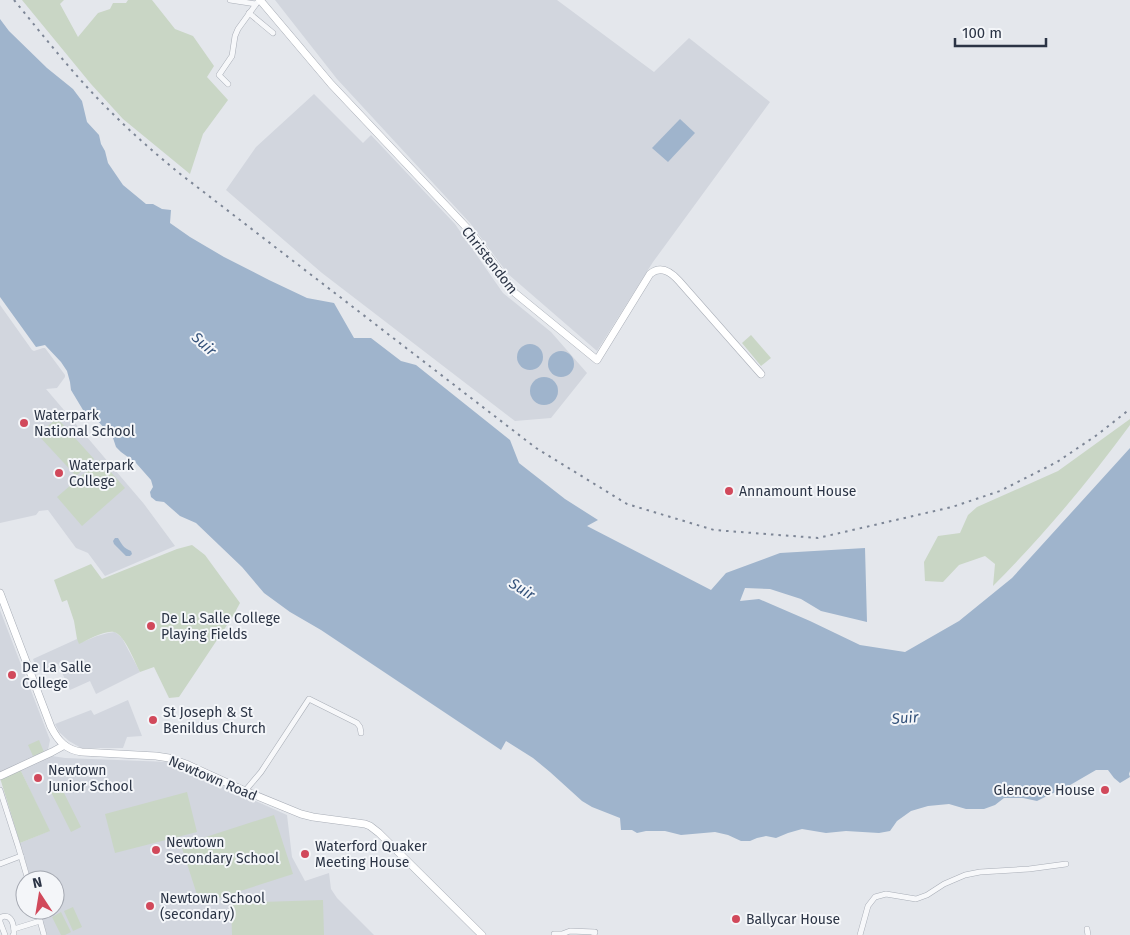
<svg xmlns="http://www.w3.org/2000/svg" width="1130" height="935" viewBox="0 0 1130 935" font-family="'Fira Sans',sans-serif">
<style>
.built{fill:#d2d6de}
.green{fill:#c9d6c5}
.water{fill:#9fb4cc}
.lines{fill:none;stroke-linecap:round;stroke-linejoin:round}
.street-casing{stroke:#a9aeb7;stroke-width:6}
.secondary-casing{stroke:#a9aeb7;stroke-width:8}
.street{stroke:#f7f8fa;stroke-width:5}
.secondary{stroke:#fff;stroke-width:7}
.rail{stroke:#7d8696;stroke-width:2;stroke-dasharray:2.5 5;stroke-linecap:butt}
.poi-dot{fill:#d1495b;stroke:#f4f6f9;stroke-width:2}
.labels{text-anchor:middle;stroke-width:4;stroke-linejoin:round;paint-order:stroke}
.street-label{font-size:14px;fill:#2b3445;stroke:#f4f6f9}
.poi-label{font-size:14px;fill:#2b3445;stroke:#f4f6f9;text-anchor:start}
.water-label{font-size:15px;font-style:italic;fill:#34527a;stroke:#f4f6f9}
</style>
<rect width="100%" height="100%" fill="#e4e7ec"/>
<g class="built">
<polygon points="275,0 557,0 654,72 689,38 770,102 653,262 597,351 508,274 470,223 337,79"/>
<polygon points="314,94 363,143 371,135 455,224 503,293 551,332 587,373 551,418 515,421 322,273 226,190 256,147"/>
<polygon points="0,305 32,350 34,351 43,348 45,348 65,375 65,377 57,388 46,389 144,504 175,546 105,576 88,553 76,548 48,510 39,511 36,515 0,523"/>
<polygon points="0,610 50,740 48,750 26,762 0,772"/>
<polygon points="115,632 122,638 140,672 96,694 90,681 70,690 58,664 38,672 33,659 77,639 80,643 97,636 108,633"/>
<polygon points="128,700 142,736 127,737 123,748 81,748 69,741 59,732 55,724 91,710 94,715"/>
<polygon points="52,756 65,758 169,762 287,815 292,857 305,881 329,873 331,889 337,898 374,935 47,935 39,910 55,910 55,880 31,880 20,843 49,831 20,769"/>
</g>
<g class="green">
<polygon points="22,0 64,0 60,4 78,37 98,13 110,9 113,3 126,3 128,0 152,0 175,29 193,36 214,66 207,77 228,100 203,134 190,174 123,119 91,84"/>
<polygon points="751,335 771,358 761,366 742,343"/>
<polygon points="57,418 94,459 76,476 38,435"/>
<path d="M1130 419V425C1088 482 1043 536 993 586L995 564 985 556 959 565 943 582 925 581 924 562 938 536 960 533 968 515 977 507 1058 471Z"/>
<polygon points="100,460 125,488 82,526 57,497"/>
<path d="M192 545 205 555 240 603 233 616 179 697 169 698 154 667 140 672C135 663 125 635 114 632 104 630 88 640 79 644L77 639 74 621 67 600 62 602 54 580 91 564 102 579 177 549Z"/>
<polygon points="39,740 44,752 33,756 28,745"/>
<polygon points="20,769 50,831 20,843 0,778"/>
<polygon points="61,787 81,827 71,832 51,792"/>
<polygon points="187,792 197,832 115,853 105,814"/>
<polygon points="274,815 293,874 200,904 181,845"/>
<polygon points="323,900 324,935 232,935 231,903"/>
<polygon points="73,907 82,927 73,931 64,911"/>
<polygon points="61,912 71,932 65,935 61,935 52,917"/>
</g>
<g class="water">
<polygon points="0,19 9,31 47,68 73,89 82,101 87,122 99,135 101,144 105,151 108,163 123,185 146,204 153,204 162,209 171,210 170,223 190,237 224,257 269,280 307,298 334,303 354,338 371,338 401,361 416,365 510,440 519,463 565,499 598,520 587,526 711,590 726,573 780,553 865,548 867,622 821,611 801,599 770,589 745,588 740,601 759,599 810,621 860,645 905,652 959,621 1012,578 1130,448 1130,771 1129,774 1130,777 1120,783 1114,778 1108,770 1096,770 1065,788 1051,794 1037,801 1023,798 1004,798 995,805 984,809 966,809 949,804 928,806 911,811 897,821 890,831 879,833 846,831 826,833 802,829 788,833 776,838 766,836 757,838 750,841 741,841 728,835 715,832 681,835 665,831 646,831 637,833 632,830 621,830 620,818 592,807 582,801 550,772 533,758 506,741 501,750 321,630 290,612 264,593 242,567 196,523 180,516 164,502 156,501 151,497 150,492 153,487 151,480 136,463 121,452 116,447 113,438 97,420 91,416 89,420 71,390 70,382 67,371 61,362 45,345 36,347 0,297"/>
<polygon points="680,119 695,133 668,162 652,148"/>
<circle cx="530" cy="357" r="13"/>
<circle cx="561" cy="364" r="13"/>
<circle cx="544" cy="391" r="14"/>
<path d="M115 538H118C122 544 123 548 131 551L132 554 130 556H126L114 544 113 541Z"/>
</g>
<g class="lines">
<g class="street-casing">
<g id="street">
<polyline points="230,0 256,4"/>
<polyline points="249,13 273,33"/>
<polyline points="228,84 219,75 232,56 235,36 238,29 259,0"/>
<polyline points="0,790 18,846 28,880"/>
<polyline points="245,791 261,772 309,699 357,723 360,727 361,733"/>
<polyline points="0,864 21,856"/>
<polyline points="37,910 44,935"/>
<path d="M0 920 1 917C12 913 14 925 14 934L13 935"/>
<polyline points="0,922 5,935"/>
<polyline points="14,929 40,921"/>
<polyline points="1087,929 1088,935"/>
<polyline points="554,934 562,934 570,931 595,932 594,935"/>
<polyline points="860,935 868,906 875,897 886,894 916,899 927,895 944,884 965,875 980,872 1029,869 1066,864"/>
</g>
</g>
<g class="secondary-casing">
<g id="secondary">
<path d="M260 0 331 84 467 228 479 243 515 293 597 360 650 274C661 265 671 272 679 281L761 374"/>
<path d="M0 593 51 727C58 741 66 750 82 752L156 756 169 758 186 764 245 791 301 814 313 817 365 824 370 826 379 833 482 935"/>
<polyline points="0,776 52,752 63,746"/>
</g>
</g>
<use href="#street" class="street"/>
<use href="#secondary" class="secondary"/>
<path class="rail" d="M14 0C46 39 77 79 113 114 134 135 156 154 179 173L536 448 627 504 714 530 818 538 952 507 1000 491 1057 462 1097 435 1130 409"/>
</g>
<g class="poi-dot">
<circle cx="24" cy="423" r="5"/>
<circle cx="59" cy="473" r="5"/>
<circle cx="729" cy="491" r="5"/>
<circle cx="151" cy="626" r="5"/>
<circle cx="12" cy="675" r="5"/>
<circle cx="153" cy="720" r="5"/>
<circle cx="38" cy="778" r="5"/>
<circle cx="1105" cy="790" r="5"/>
<circle cx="156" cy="850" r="5"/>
<circle cx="305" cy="854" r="5"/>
<circle cx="150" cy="906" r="5"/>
<circle cx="736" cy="919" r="5"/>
</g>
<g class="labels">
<g class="street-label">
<text transform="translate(490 260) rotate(52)" y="5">Christendom</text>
<text transform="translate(213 778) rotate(23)" y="5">Newtown Road</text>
</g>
<g class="poi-label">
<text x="34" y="420">Waterpark<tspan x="34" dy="16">National School</tspan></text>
<text x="69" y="470">Waterpark<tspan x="69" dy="16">College</tspan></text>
<text x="739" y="496">Annamount House</text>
<text x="161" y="623">De La Salle College<tspan x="161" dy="16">Playing Fields</tspan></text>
<text x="22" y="672">De La Salle<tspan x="22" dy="16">College</tspan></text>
<text x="163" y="717">St Joseph &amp; St<tspan x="163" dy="16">Benildus Church</tspan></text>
<text x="48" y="775">Newtown<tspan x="48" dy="16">Junior School</tspan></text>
<text x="1095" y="795" text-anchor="end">Glencove House</text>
<text x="166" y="847">Newtown<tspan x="166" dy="16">Secondary School</tspan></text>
<text x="315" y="851">Waterford Quaker<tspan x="315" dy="16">Meeting House</tspan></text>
<text x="160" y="903">Newtown School<tspan x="160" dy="16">(secondary)</tspan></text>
<text x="746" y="924">Ballycar House</text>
</g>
<g class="water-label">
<text transform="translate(204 344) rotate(42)" y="5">Suir</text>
<text transform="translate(522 589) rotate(33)" y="5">Suir</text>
<text transform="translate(905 718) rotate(-4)" y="5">Suir</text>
</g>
</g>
<g transform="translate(40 895) rotate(348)"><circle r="24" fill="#f4f6f9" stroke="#a4a8b1"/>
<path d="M0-4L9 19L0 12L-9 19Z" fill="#d1495b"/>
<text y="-8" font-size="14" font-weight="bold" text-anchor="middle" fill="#2b3445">N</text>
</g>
<path d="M955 38v8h91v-8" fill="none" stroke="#2b3445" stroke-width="2.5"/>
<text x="962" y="38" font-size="15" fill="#2b3445" stroke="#f4f6f9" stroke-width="4" paint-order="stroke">100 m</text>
</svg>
